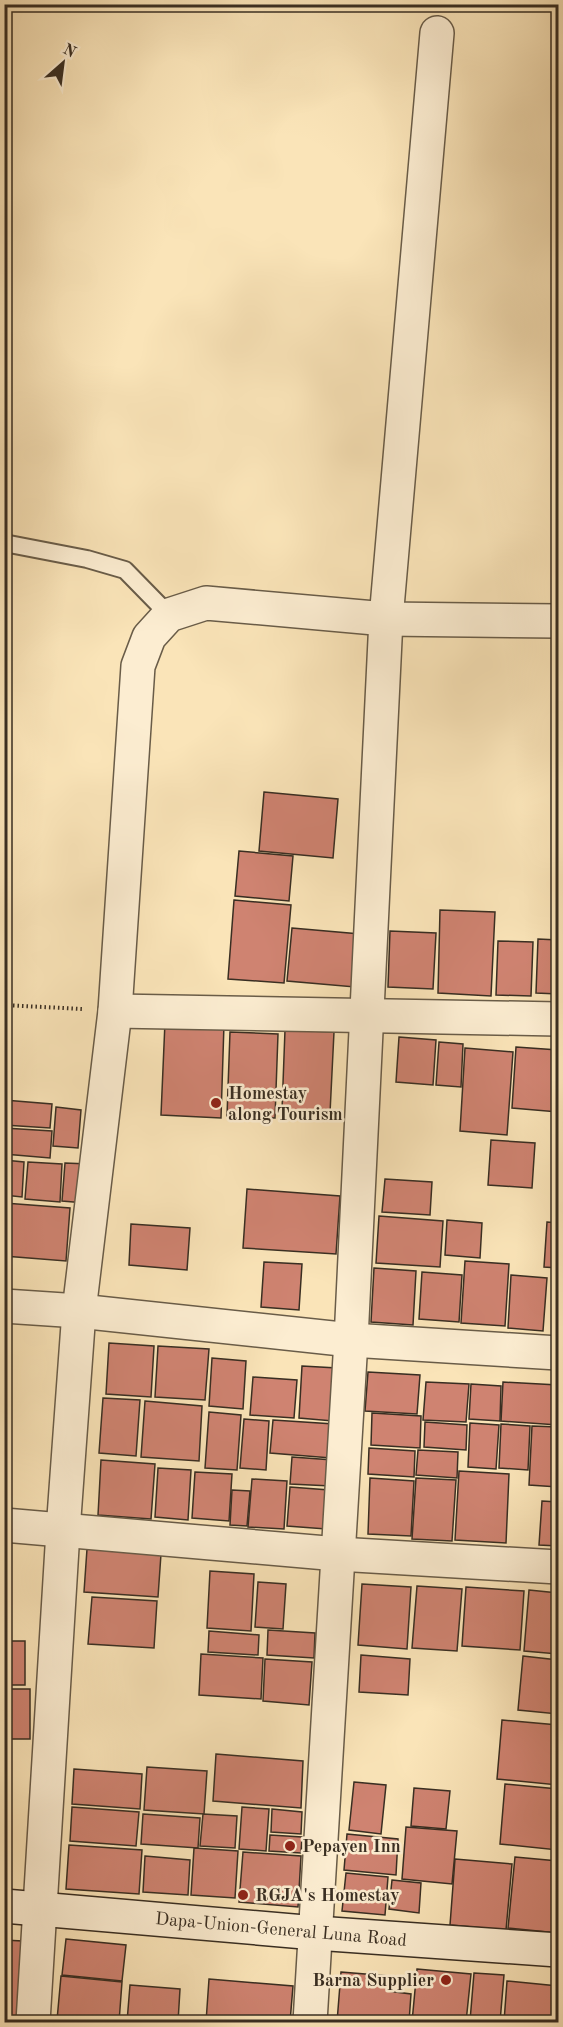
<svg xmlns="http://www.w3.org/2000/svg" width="563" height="2027" viewBox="0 0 563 2027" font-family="'Old Standard TT',serif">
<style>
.building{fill:#cf8371;stroke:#392e22;stroke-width:1.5}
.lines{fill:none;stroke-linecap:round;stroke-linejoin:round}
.service-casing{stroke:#695c48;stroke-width:20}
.minor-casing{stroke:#695c48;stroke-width:36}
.secondary-casing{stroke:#392e22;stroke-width:36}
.path{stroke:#392e22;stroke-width:4;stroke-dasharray:1.5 3;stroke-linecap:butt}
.service{stroke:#fcedd1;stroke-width:16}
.minor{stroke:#fcedd1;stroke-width:33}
.secondary{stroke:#fcedd1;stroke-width:33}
.poi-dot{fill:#8f2418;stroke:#fcedd1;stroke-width:2}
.labels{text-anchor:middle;stroke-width:5;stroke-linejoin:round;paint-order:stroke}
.poi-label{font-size:18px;font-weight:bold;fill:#392e22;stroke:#fcedd1;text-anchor:start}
.street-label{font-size:18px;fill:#392e22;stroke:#fcedd1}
</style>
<rect width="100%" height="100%" fill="#fae4b8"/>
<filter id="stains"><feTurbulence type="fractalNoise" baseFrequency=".00333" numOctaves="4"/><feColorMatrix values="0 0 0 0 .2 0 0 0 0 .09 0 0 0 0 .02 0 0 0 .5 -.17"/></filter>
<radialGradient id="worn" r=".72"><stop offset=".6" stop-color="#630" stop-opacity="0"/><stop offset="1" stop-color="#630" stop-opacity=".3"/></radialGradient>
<g class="building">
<polygon points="264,792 338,799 333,858 259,851"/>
<polygon points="239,851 293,856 289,901 235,896"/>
<polygon points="234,900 291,905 284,983 228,979"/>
<polygon points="440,910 495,912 491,996 438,993"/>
<polygon points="292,928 360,934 355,987 287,981"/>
<polygon points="390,931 436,933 433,989 388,987"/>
<polygon points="538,939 558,940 558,994 536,993"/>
<polygon points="498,941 533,942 531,996 496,995"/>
<polygon points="165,1022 224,1024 221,1118 161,1115"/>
<polygon points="285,1030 334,1032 330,1113 282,1110"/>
<polygon points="230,1032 278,1034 275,1118 227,1116"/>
<polygon points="399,1037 436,1040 433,1085 396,1082"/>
<polygon points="439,1042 463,1044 461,1087 436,1085"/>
<polygon points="516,1047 558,1050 558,1112 512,1108"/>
<polygon points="465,1048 513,1052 507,1135 460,1131"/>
<polygon points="4,1100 52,1104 50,1128 4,1125"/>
<polygon points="56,1107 81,1110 78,1148 53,1146"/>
<polygon points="4,1128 52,1131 50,1158 4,1154"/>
<polygon points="491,1140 535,1143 532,1188 488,1185"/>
<polygon points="4,1160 24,1162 22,1197 4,1195"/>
<polygon points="28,1162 62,1164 60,1202 25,1199"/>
<polygon points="65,1163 88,1164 85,1203 62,1201"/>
<polygon points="385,1179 432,1182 430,1215 382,1212"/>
<polygon points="247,1189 340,1196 336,1254 243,1248"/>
<polygon points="4,1203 70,1208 66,1261 4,1256"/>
<polygon points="379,1216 443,1221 440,1267 376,1263"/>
<polygon points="447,1220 482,1223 480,1258 445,1255"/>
<polygon points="547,1222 558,1223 558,1268 544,1267"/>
<polygon points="131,1224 190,1228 187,1270 129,1265"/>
<polygon points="465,1261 509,1264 505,1326 461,1323"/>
<polygon points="264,1262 302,1264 299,1310 261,1307"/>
<polygon points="374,1268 416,1271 413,1325 371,1322"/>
<polygon points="422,1272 462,1275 459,1322 419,1319"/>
<polygon points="511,1275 547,1278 543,1331 508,1328"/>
<polygon points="109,1343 154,1346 151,1397 106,1394"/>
<polygon points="158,1346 209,1349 205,1400 155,1397"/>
<polygon points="212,1358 246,1361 243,1409 209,1406"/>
<polygon points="302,1366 337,1368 333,1421 299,1418"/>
<polygon points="368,1372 420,1375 417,1414 365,1411"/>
<polygon points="253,1377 297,1380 294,1418 250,1415"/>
<polygon points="426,1382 469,1384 466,1422 423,1420"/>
<polygon points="503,1382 558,1385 558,1425 501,1421"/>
<polygon points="471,1384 501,1386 500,1421 469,1419"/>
<polygon points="103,1398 140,1400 136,1456 99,1453"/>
<polygon points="145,1401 202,1406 199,1461 141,1457"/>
<polygon points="209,1412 241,1415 237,1470 205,1468"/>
<polygon points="372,1413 421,1416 420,1448 371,1445"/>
<polygon points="244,1419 269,1421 266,1470 240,1468"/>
<polygon points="273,1420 334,1424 331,1458 270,1453"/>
<polygon points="425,1422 467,1425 466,1450 424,1447"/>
<polygon points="470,1423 499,1425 496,1469 468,1467"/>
<polygon points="501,1424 530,1426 528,1470 499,1468"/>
<polygon points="532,1426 558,1427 558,1487 529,1485"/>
<polygon points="369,1448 415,1451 414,1477 368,1474"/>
<polygon points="418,1450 458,1452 457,1478 416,1475"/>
<polygon points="292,1457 333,1460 331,1486 290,1484"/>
<polygon points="101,1460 155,1464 151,1519 98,1515"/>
<polygon points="158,1468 191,1470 188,1520 155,1517"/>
<polygon points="459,1471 509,1474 506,1543 455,1540"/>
<polygon points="195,1472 232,1474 229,1521 192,1518"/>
<polygon points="370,1478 414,1481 411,1536 368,1534"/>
<polygon points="416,1478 456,1480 452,1541 412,1539"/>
<polygon points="252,1479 287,1481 284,1529 248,1527"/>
<polygon points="290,1487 329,1490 326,1529 287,1526"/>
<polygon points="232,1490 250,1491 247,1526 230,1525"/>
<polygon points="542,1501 558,1502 558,1546 539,1545"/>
<polygon points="87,1549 161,1554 158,1597 84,1592"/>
<polygon points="210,1571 254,1574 251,1631 207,1628"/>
<polygon points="258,1582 286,1584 283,1629 255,1627"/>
<polygon points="362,1584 411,1587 407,1649 358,1645"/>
<polygon points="417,1586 462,1589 457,1651 412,1648"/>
<polygon points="466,1587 524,1591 520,1650 462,1646"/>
<polygon points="529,1590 558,1593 558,1654 524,1651"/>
<polygon points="92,1597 157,1601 154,1648 88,1644"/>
<polygon points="268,1630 315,1633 314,1658 267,1655"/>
<polygon points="209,1631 259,1635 258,1655 208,1652"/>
<rect x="4" y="1641" width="21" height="44"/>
<polygon points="201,1654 263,1658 261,1699 199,1695"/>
<polygon points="361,1655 410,1659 408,1695 359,1692"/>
<polygon points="523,1656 558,1660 558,1714 518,1710"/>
<polygon points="265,1659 312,1662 309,1705 263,1701"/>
<rect x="4" y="1689" width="26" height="50"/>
<polygon points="502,1720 558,1725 558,1785 497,1779"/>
<polygon points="216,1754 303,1761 301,1808 213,1801"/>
<polygon points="147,1767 207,1771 204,1814 144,1810"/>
<polygon points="74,1769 142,1774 140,1809 72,1804"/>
<polygon points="354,1782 386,1785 381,1834 349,1830"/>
<polygon points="505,1784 558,1789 558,1850 500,1844"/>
<polygon points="414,1788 450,1791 446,1829 411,1826"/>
<polygon points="72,1807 139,1812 136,1846 70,1841"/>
<polygon points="242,1807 269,1809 266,1851 239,1849"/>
<polygon points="272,1809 302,1812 301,1834 271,1832"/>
<polygon points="143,1814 200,1818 198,1848 141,1844"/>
<polygon points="203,1814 237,1816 235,1848 200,1846"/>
<polygon points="406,1827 457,1831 452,1884 402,1879"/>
<polygon points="347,1834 398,1839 396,1875 344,1870"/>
<polygon points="270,1835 302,1837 301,1853 269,1851"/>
<polygon points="69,1845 142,1850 139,1894 66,1889"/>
<polygon points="194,1848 238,1851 235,1898 191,1895"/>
<polygon points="243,1852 301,1856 298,1907 239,1902"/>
<polygon points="145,1856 190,1860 188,1895 143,1892"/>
<polygon points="515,1857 558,1861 558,1933 508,1928"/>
<polygon points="455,1859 512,1864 506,1930 450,1925"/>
<polygon points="346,1873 388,1877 385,1915 342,1911"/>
<polygon points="392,1880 421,1883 419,1913 389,1909"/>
<polygon points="66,1939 126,1945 122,1981 62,1975"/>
<polygon points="4,1940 22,1941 19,2022 4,2022"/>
<polygon points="417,1969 471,1974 466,2022 412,2022"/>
<polygon points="341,1972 389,1976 388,1991 411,1994 409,2022 337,2022"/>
<polygon points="474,1973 504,1975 500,2022 470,2021"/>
<polygon points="61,1976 122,1982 119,2022 57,2020"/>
<polygon points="209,1979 293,1986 290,2022 206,2022"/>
<polygon points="507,1981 558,1986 558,2022 504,2022"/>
<polygon points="130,1985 180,1989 178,2022 127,2022"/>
</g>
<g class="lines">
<g class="service-casing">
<polyline id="service" points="4,543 87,559 125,570 169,615"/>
</g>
<g class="minor-casing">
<g id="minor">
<polyline points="115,1011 558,1019"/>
<polyline points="4,1306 79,1311 351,1340 558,1353"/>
<polyline points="4,1525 338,1554 558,1567"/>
<polyline points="33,2022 63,1531 79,1311 115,1011 138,666 149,637 169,615 206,603 386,619 558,621"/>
<polyline points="310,2022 351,1340 386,619 437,33"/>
</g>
</g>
<g class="secondary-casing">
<polyline id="secondary" points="4,1906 316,1933 558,1950"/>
</g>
<polyline class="path" points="4,1005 82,1009"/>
<use href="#service" class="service"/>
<use href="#minor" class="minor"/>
<use href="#secondary" class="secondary"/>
</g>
<g class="poi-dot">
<circle cx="216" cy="1103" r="6"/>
<circle cx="290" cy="1846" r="6"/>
<circle cx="243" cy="1895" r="6"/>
<circle cx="446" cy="1980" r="6"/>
</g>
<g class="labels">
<g class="poi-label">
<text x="228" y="1099">Homestay<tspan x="228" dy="21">along Tourism</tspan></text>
<text x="302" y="1852">Pepayen Inn</text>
<text x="255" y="1901">RGJA's Homestay</text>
<text x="434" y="1986" text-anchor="end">Barna Supplier</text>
</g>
<g class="street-label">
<text transform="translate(281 1929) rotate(5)" y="6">Dapa-Union-General Luna Road</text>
</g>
</g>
<rect width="563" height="2027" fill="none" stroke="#fae4b8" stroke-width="24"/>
<rect x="6" y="6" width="551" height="2015" fill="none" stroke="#392e22" stroke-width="3"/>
<rect x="12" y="12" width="539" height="2003" fill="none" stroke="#392e22" stroke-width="1.5"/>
<g transform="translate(63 63) rotate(28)" stroke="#fcedd1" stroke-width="4.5" paint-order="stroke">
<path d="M0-4.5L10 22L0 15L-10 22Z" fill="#392e22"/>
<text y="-9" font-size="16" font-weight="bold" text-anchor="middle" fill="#392e22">N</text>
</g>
<rect width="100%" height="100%" filter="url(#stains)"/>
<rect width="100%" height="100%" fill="url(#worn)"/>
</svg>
